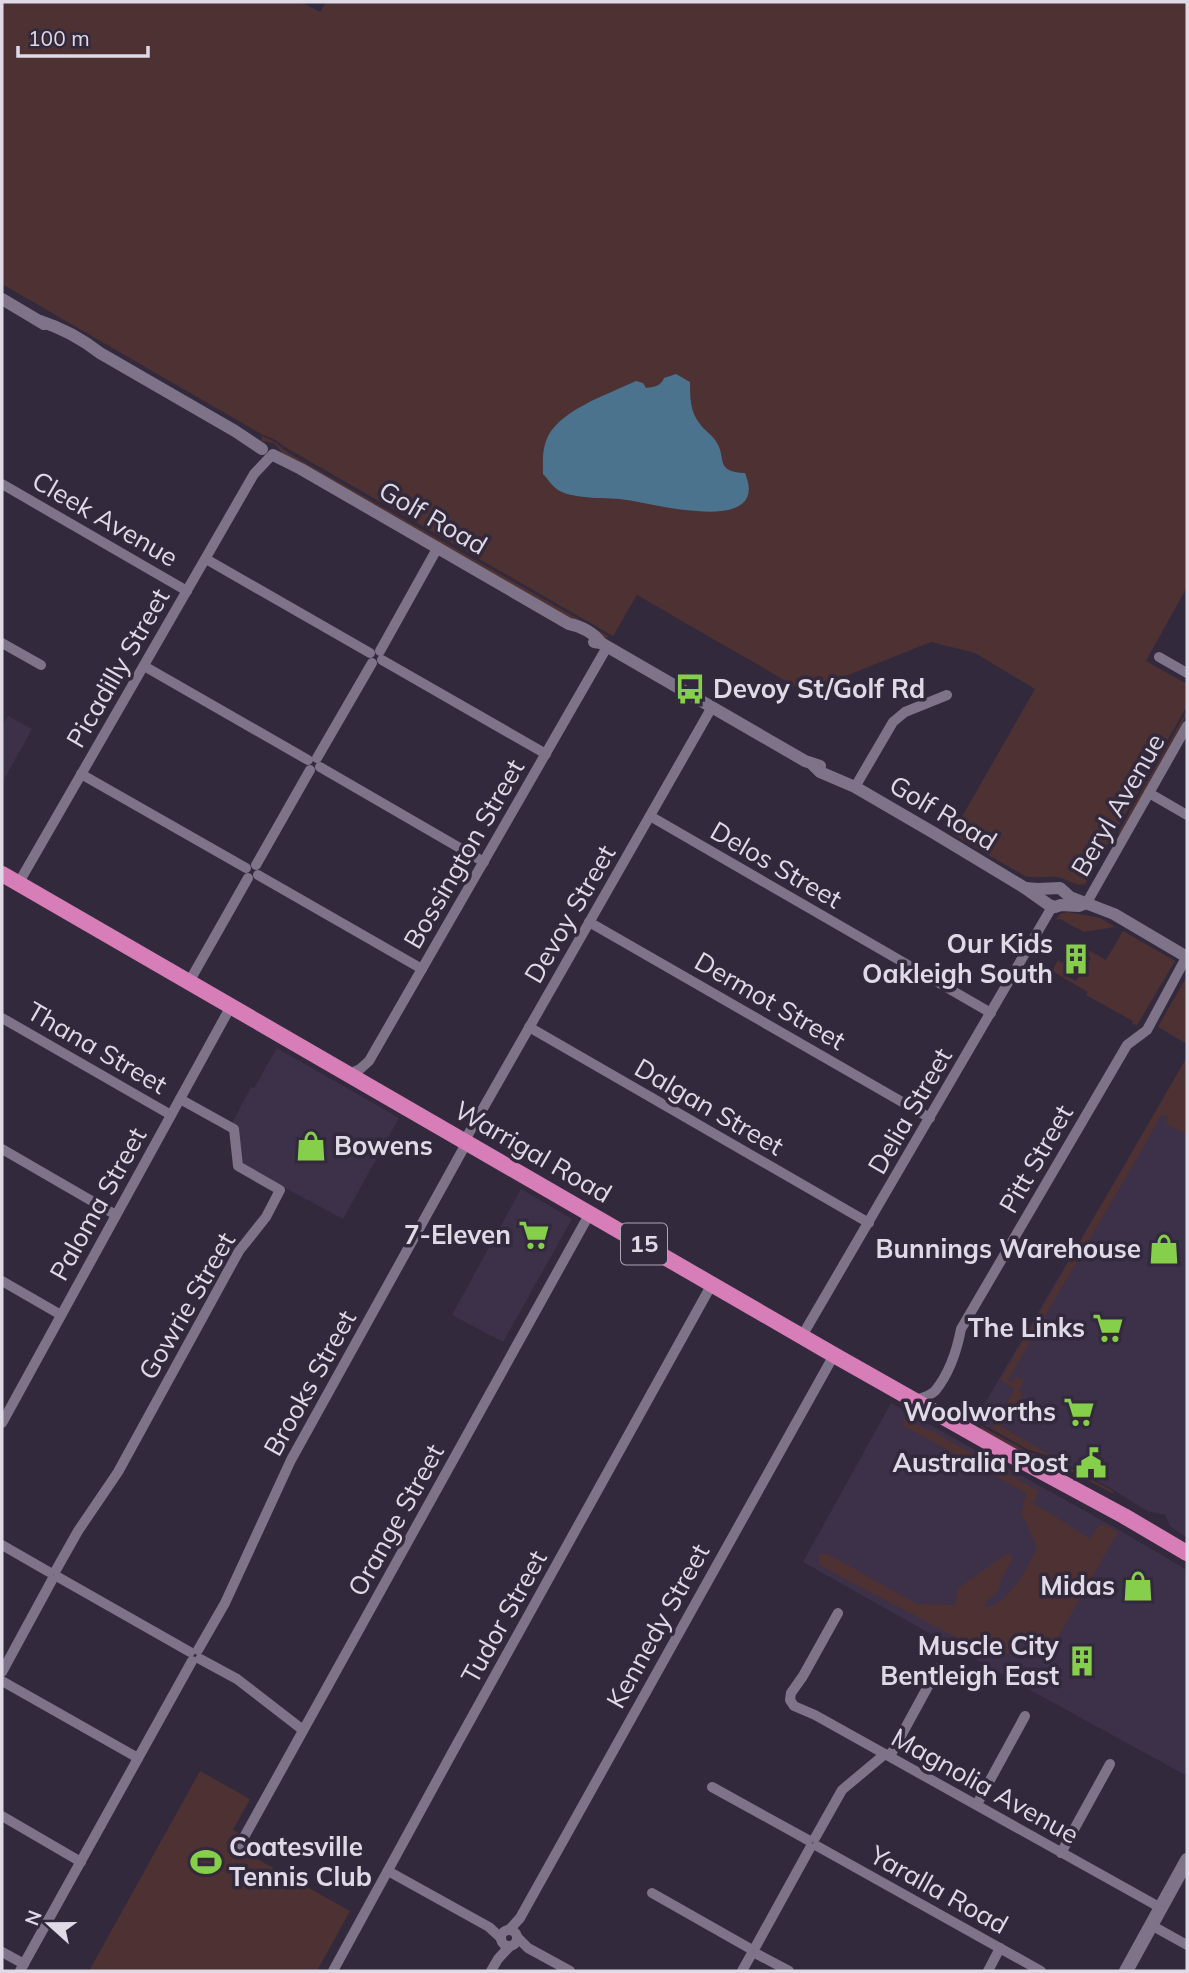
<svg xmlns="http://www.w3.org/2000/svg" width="1189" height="1973" viewBox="0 0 1189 1973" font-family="Mulish,sans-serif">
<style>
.built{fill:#3d3049}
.green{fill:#4e3132}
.water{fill:#4b738e}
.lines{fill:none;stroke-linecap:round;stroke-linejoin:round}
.minor{stroke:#7e7389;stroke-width:10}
.tertiary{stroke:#7e7389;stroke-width:12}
.secondary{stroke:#7e7389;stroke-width:14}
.trunk{stroke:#d77eb9;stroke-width:16}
.labels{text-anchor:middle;stroke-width:7;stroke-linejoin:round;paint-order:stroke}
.shield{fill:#33293c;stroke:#aca5b3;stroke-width:2}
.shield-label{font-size:24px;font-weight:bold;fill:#e0dae6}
.street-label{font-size:26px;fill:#e0dae6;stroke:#33293c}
.poi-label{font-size:26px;font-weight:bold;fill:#e0dae6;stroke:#33293c;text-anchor:end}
</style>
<rect width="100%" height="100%" fill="#33293c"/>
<g class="built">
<polygon points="8,716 32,729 2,783 2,726"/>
<polygon points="277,1048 399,1118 343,1219 241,1164 231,1125 251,1087 254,1088"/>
<polygon points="1156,1111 1187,1128 1187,1538 1170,1526 1165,1515 1147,1511 1112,1489 1059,1460 1027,1449 975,1420"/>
<polygon points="521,1189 572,1219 503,1342 452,1315"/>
<polygon points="891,1403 1121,1531 1187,1570 1187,1776 1032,1691 803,1562"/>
</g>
<g class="green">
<path d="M2 2H301L320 12 326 2H1187V587L1146 661 1187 684V706L1085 884C1074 887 1067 878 1056 877 1046 876 1036 879 1025 876L952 834 1035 689 975 653 931 642 838 679 824 703 637 595 613 636 285 447 274 439 263 435 2 284Z"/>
<polygon points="262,436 273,441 290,454 608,636 606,639 285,456 274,443 261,441"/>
<polygon points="1187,711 1181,729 1120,835 1118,833"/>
<polygon points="1068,912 1100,918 1115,927 1084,932 1060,919 1056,920 1060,914"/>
<polygon points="1123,931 1175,961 1137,1025 1132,1024 1133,1021 1086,995 1088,992 1052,971 1058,960 1062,963 1064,960 1073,965 1066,976 1076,981 1091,958 1083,953 1086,949 1106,960"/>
<polygon points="1187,976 1187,1044 1158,1027"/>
<polygon points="1187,1057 1187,1135 1166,1123 1168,1117 1162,1115 1008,1380 1013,1383 1017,1376 1024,1381 1019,1391 1023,1394 1006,1423 1003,1422 1001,1426 1054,1457 1027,1449 992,1429 1015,1389 999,1379 1002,1377"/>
<path d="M904 1419 936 1433 1039 1491 1033 1504 1050 1513 1090 1539 1099 1525 1107 1526 1118 1532 1052 1648C1039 1643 1041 1636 1030 1632L1013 1651 995 1658 819 1565V1554H828L917 1604 955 1605 958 1588 1008 1553 1013 1559 1002 1578 997 1593 985 1602V1607C1008 1606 1027 1567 1037 1549L1025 1520 1021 1516 1026 1493 902 1425Z"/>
<polygon points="981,1426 1028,1452 1052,1459 1113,1491 1114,1494 1055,1463 1030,1456 980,1429"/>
<polygon points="200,1771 250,1799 233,1830 240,1834 234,1846 350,1911 317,1971 89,1971"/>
</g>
<path class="water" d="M676 374 690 382C690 397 690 412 700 424 704 430 711 434 715 440 728 457 713 472 745 473 771 536 655 504 627 500 608 497 575 500 558 490 552 486 548 479 543 474 543 463 542 452 546 441 556 411 609 394 636 381L643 383 646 388C654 387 661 386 664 378Z"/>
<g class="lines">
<g class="minor">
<polyline points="2,484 187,591"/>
<polyline points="206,559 370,653"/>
<polyline points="2,643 41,665"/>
<polyline points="380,651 438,547"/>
<polyline points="1159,657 1187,673"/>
<polyline points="382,660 546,754"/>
<polyline points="144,666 308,760"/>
<polyline points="317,758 372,663"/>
<polyline points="320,767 484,862"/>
<polyline points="81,774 246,868"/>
<polyline points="855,787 893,722 905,712 947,695"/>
<polyline points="1149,793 1187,815"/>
<polyline points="650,816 991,1013"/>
<polyline points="256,865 310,770"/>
<polyline points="258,875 422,969"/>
<polyline points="18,884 254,474 270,457"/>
<polyline points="1086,904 1187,726"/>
<polyline points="589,922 930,1118"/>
<polyline points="189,982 248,878"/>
<polyline points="2,1018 171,1115"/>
<polyline points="529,1027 869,1223"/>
<polyline points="349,1074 360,1069 369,1061 607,647"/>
<polyline points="465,1140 712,707"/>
<polyline points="2,1149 116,1215"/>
<polyline points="2,1281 61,1315"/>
<polyline points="802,1336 1052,907"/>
<path d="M915 1400C922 1398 930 1396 935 1391 949 1374 957 1350 961 1329L1127 1045 1147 1030 1187 956"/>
<polyline points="2,1423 231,1006"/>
<polyline points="2,1545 49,1572"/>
<polyline points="56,1570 78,1531 118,1472 239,1251 266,1217 280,1190 238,1166 234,1129 180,1099"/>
<polyline points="58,1577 190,1652"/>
<polyline points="838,1613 803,1676 791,1693 790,1700 794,1706 815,1715 1161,1908"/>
<polyline points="198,1650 225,1603 291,1460 467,1142"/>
<polyline points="200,1659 237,1679 303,1730"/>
<polyline points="2,1672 52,1580"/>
<polyline points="2,1681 138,1758"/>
<polyline points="890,1756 938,1668"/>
<polyline points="712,1787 808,1840"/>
<polyline points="977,1804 1025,1716"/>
<polyline points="2,1816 81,1862"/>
<polyline points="815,1838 842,1790 885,1754"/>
<polyline points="817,1846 1041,1971"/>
<polyline points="238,1848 590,1213"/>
<polyline points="1061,1853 1110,1764"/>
<polyline points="388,1871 489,1927 501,1938"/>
<polyline points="652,1893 749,1948"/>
<polyline points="1151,1925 1187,1945"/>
<polyline points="509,1930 520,1918 834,1355"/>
<circle cx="509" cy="1938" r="8"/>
<polyline points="517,1937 528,1948 570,1971"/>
<polyline points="756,1946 810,1848"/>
<polyline points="2,1952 24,1964"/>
<polyline points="757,1954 789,1971"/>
<polyline points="20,1971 192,1661"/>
<polyline points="333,1971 452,1753 712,1284"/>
<polyline points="491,1971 498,1959 510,1946"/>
<polyline points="742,1971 751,1955"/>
<polyline points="988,1971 1000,1948"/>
</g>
<g class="tertiary">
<polyline points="2,299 44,324"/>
<path d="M40 321C62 328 82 339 100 353L235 431 262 449"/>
<path d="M273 455 301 469 569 624C581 626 594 633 601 643"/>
<polyline points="594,642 601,643 805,761 820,766"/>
<polyline points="813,765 820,772 855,787 934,833 1025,888 1049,905 1055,907 1061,905 1079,906 1084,904"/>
<polyline points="1025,888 1038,889 1060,888 1070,897 1114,914 1187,957"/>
</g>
<polyline class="secondary" points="1126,1971 1187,1860"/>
<polyline class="trunk" points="2,874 834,1355 1009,1454 1124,1516 1187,1553"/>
</g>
<defs>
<g id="bus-bare" transform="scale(2.415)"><path d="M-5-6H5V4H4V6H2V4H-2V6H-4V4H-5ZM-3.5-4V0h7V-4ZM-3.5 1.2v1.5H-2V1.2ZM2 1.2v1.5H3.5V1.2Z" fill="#86cf4b" stroke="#33293c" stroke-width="2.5" paint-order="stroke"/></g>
<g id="building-bare" transform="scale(2.415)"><path d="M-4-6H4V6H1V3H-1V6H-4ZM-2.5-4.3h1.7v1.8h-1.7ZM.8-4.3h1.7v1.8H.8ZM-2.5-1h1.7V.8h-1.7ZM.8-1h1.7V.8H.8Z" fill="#86cf4b" stroke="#33293c" stroke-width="2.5" paint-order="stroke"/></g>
<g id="shop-bare" transform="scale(2.415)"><path d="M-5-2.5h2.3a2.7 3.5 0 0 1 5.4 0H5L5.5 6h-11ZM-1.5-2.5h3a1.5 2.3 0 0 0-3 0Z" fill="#86cf4b" stroke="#33293c" stroke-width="2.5" paint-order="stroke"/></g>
<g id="supermarket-bare" transform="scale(2.415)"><path d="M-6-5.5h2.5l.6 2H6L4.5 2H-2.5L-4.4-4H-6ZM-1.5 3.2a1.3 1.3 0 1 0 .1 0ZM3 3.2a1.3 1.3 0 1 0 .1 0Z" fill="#86cf4b" stroke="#33293c" stroke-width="2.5" paint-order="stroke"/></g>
<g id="civic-bare" transform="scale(2.415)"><path d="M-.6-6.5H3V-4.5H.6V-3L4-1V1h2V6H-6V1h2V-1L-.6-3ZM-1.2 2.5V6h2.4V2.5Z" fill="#86cf4b" stroke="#33293c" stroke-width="2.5" paint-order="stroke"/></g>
<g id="stadium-bare" transform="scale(2.415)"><path d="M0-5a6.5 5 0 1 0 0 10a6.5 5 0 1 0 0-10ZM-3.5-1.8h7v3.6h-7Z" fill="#86cf4b" stroke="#33293c" stroke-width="2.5" paint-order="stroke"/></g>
</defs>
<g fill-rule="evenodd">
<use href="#bus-bare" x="690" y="689"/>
<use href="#building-bare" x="1076" y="959"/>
<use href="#shop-bare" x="311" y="1146"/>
<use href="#supermarket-bare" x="534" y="1235"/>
<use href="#shop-bare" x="1164" y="1249"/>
<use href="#supermarket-bare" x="1108" y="1328"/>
<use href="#supermarket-bare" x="1079" y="1412"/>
<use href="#civic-bare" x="1091" y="1463"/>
<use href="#shop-bare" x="1138" y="1586"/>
<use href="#building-bare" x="1082" y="1661"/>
<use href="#stadium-bare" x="206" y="1862"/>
</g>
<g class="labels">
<rect class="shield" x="621" y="1223.5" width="46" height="41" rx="5"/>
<g class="shield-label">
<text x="644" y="1252">15</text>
</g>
<g class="street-label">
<text transform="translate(433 518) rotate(30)" y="9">Golf Road</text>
<text transform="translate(105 519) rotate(30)" y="9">Cleek Avenue</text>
<text transform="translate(118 668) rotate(-60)" y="9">Picadilly Street</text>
<text transform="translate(1118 805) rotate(-60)" y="9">Beryl Avenue</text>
<text transform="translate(943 813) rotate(31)" y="9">Golf Road</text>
<text transform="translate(464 854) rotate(-60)" y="9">Bossington Street</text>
<text transform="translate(776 865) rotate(30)" y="9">Delos Street</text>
<text transform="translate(570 914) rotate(-60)" y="9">Devoy Street</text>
<text transform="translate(770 1001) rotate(30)" y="9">Dermot Street</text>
<text transform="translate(97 1048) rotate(30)" y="9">Thana Street</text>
<text transform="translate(709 1107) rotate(30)" y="9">Dalgan Street</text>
<text transform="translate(910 1111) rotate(-60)" y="9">Delia Street</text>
<text transform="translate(533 1152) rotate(30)" y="9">Warrigal Road</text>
<text transform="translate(1036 1159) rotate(-60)" y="9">Pitt Street</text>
<text transform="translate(98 1204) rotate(-61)" y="9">Paloma Street</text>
<text transform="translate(187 1306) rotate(-60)" y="9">Gowrie Street</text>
<text transform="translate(310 1383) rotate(-61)" y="9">Brooks Street</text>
<text transform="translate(396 1520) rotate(-61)" y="9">Orange Street</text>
<text transform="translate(504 1617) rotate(-61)" y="9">Tudor Street</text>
<text transform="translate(658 1626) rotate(-61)" y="9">Kennedy Street</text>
<text transform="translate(985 1786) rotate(29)" y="9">Magnolia Avenue</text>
<text transform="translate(939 1890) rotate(29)" y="9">Yaralla Road</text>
</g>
<g class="poi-label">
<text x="713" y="698" text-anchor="start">Devoy St/Golf Rd</text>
<text x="1053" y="953">Our Kids<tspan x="1053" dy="30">Oakleigh South</tspan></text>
<text x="334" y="1155" text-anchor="start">Bowens</text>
<text x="511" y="1244">7-Eleven</text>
<text x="1141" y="1258">Bunnings Warehouse</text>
<text x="1085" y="1337">The Links</text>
<text x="1056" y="1421">Woolworths</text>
<text x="1068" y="1472">Australia Post</text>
<text x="1115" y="1595">Midas</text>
<text x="1059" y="1655">Muscle City<tspan x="1059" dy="30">Bentleigh East</tspan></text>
<text x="229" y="1856" text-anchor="start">Coatesville<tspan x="229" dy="30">Tennis Club</tspan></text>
</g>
</g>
<rect width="1189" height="1973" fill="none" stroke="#e0dae6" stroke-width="7"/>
<g transform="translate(49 1924) rotate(291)" stroke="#33293c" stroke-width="5" paint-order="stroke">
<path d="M0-5L12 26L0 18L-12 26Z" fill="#e0dae6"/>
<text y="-10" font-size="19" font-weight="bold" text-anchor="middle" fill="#e0dae6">N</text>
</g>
<path d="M18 46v10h130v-10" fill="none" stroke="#e0dae6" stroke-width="3.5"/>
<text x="28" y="46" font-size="21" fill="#e0dae6" stroke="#33293c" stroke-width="5" paint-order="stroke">100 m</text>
</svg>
